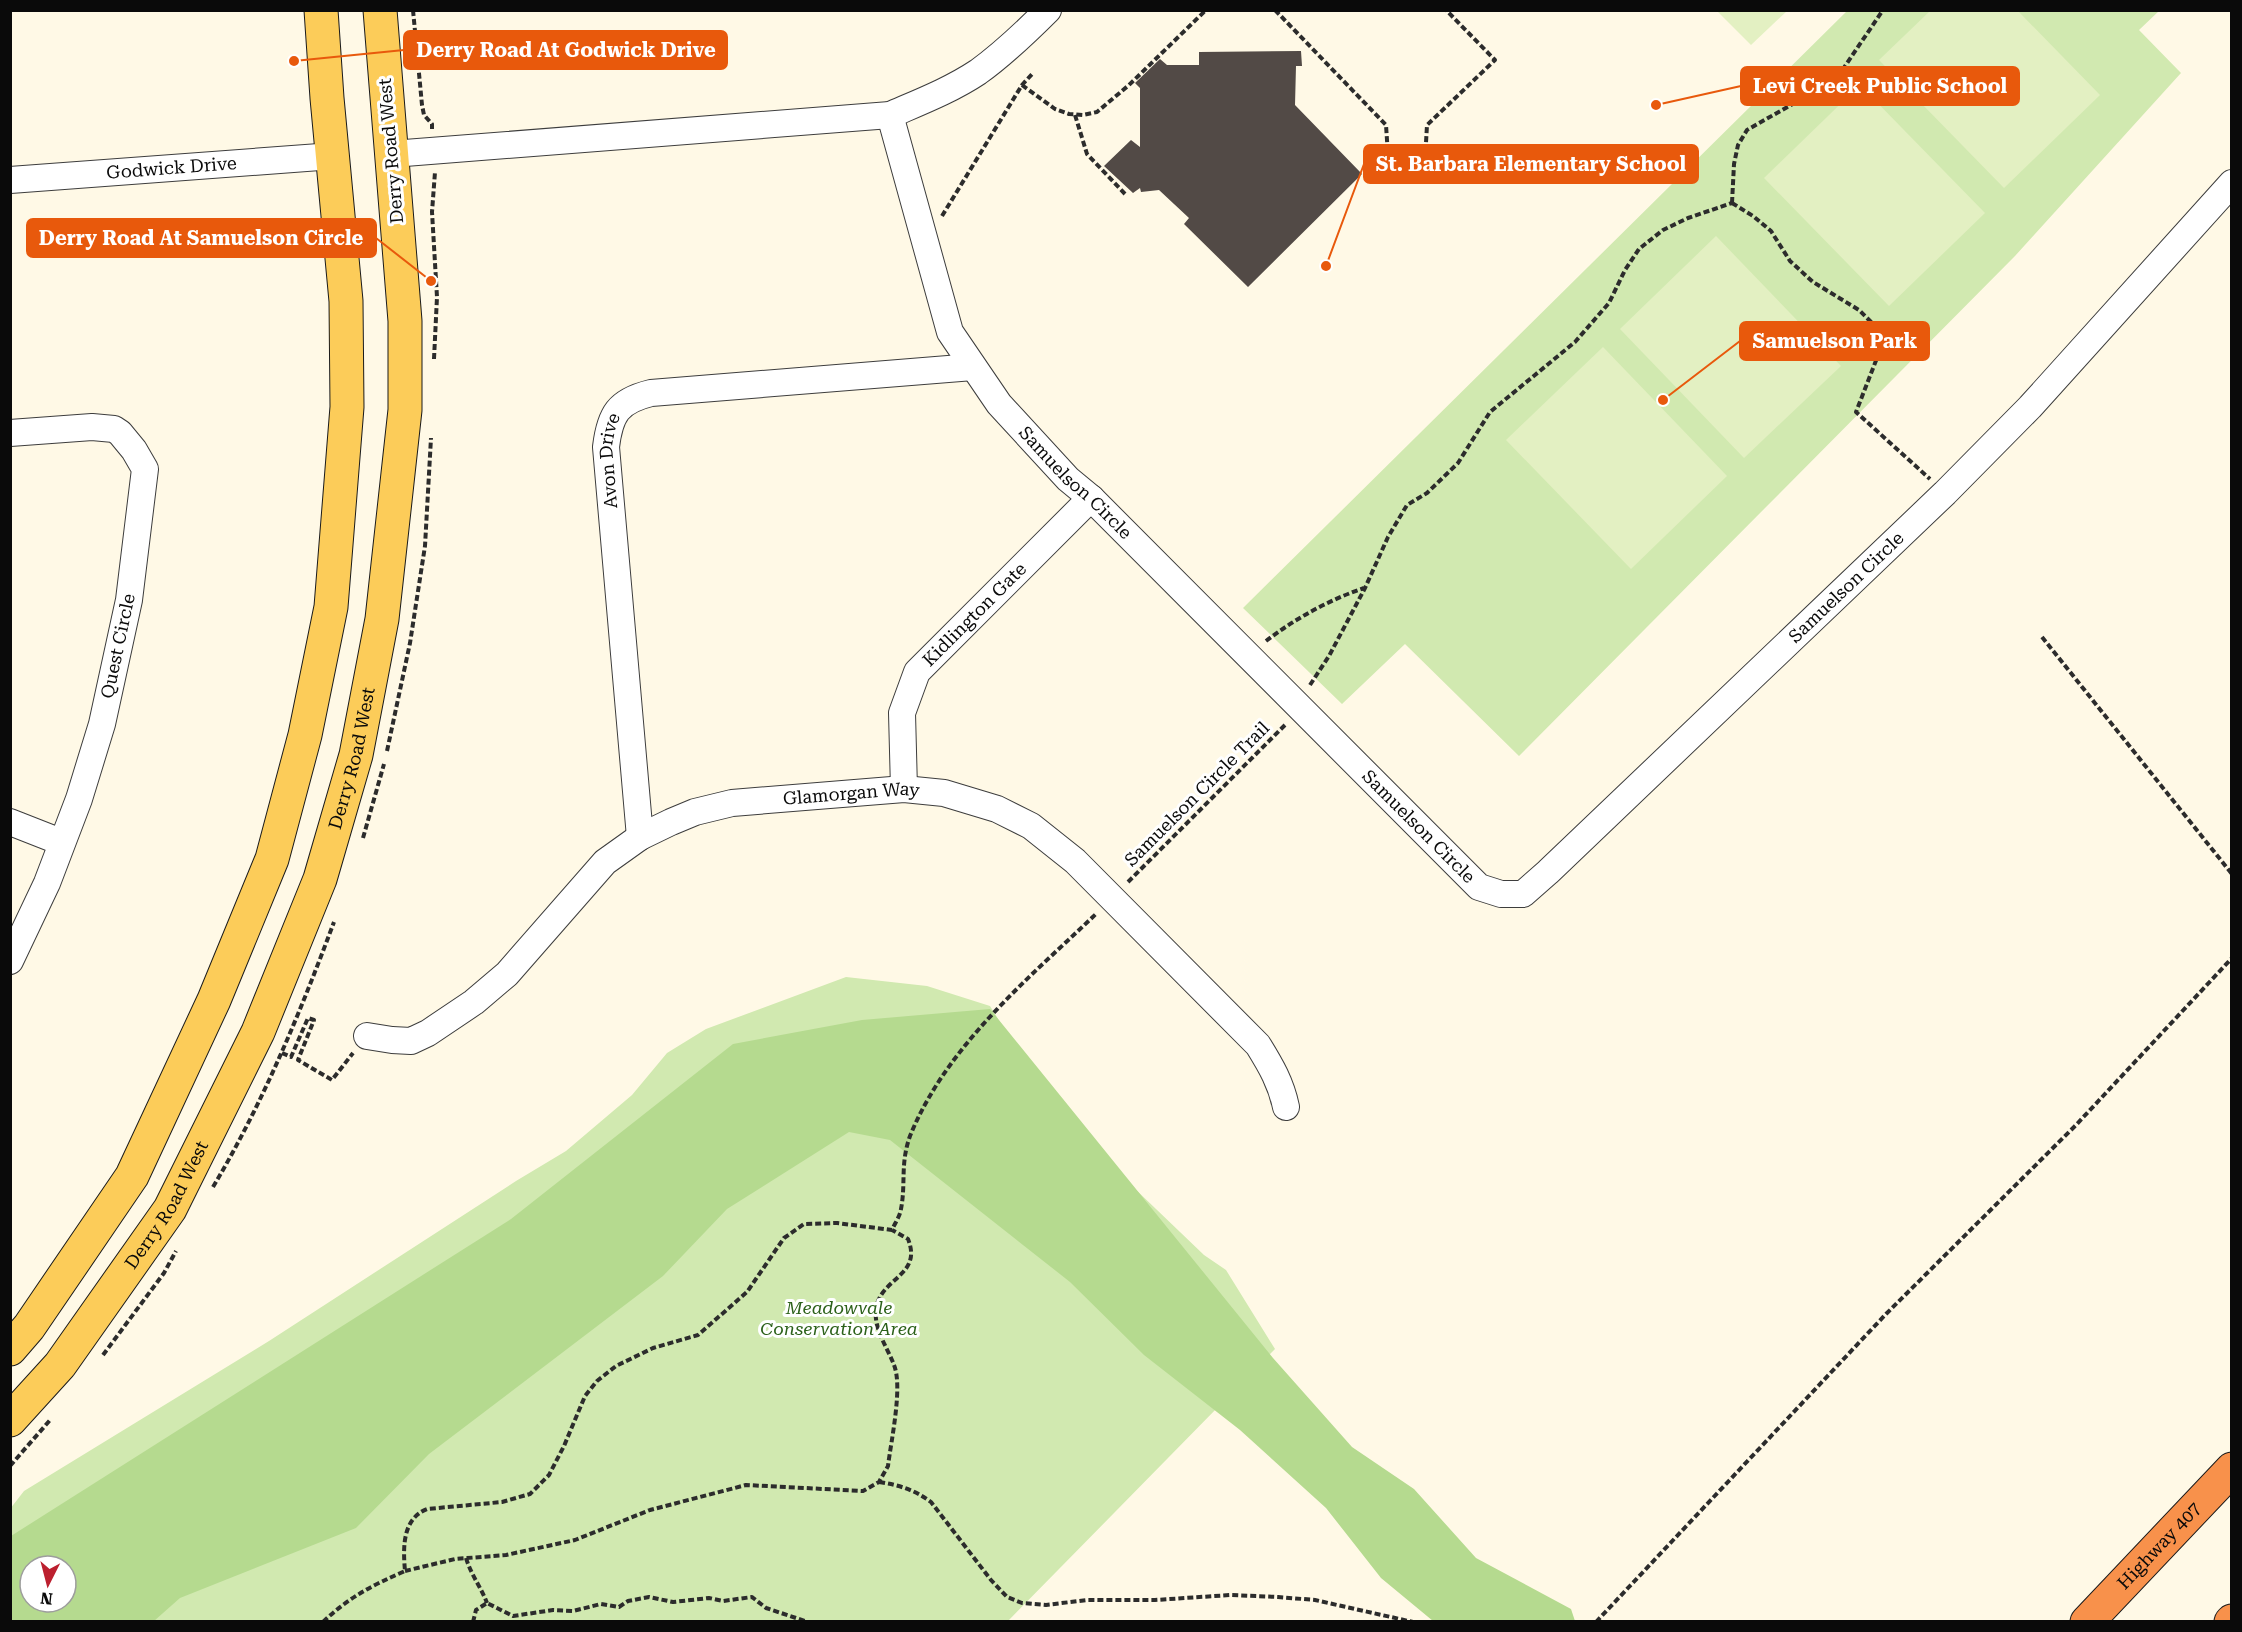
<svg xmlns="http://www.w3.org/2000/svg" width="2242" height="1632" viewBox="0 0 2242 1632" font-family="'Roboto Serif',serif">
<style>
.green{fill:#d1e9b0;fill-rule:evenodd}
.forest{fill:#b5da8f;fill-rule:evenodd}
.pitch{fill:#e3f0c2}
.building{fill:#524a46}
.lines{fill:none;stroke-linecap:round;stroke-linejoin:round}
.minor-casing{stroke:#3d3d3d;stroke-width:28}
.major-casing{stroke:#1b1b1b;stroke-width:35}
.highway-casing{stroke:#1b1b1b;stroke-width:35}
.path{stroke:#2c2c2c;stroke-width:4;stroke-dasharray:6 3;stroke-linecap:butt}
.minor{stroke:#fff;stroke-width:26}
.major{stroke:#fccc59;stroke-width:33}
.highway{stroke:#f8914b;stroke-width:33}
.labels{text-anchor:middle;stroke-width:6;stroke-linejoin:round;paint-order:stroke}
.street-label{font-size:18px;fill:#0a0a0a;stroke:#fff}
.park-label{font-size:18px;font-style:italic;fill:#2c611a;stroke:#fff}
.leader{fill:none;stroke:#e8590c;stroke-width:2}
.callout-dot{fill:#e8590c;stroke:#fff;stroke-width:2}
.callout{fill:#e8590c;stroke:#e8590c;stroke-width:2}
.callout-label{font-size:20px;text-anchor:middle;font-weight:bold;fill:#fff}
</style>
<rect width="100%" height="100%" fill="#fff9e6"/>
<g class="green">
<polygon points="1847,11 2159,11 2139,30 2181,73 2015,256 1519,756 1405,644 1342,704 1243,608"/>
<path d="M846 977 927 986 990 1006 1000 1022 1084 1140 1204 1255 1226 1270 1275 1349 1008 1621H11L10 1509 24 1491 269 1341 516 1181 566 1151 632 1095 667 1053 706 1029ZM30 1566H66V1602H30Z"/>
</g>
<path class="forest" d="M990 1009 1273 1358 1352 1447 1414 1489 1476 1558 1571 1609 1575 1621H1433L1381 1578 1326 1508 1240 1430 1144 1355 1070 1282 890 1140 849 1132 727 1209 663 1276 429 1454 356 1528 180 1598 154 1621H11V1536L511 1219 733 1044 862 1020ZM30 1566H66V1602H30Z"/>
<g class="pitch">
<polygon points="1717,11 1787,11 1751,45"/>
<polygon points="1930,11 2018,11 2100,95 2004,188 1879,60"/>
<polygon points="1860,85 1985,213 1889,306 1764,178"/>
<polygon points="1716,236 1841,366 1744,458 1620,329"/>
<polygon points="1603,347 1727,476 1631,569 1506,440"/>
</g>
<polygon class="building" points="1301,51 1302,66 1296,66 1295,105 1362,174 1248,287 1184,224 1189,218 1159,190 1141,192 1140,188 1133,193 1104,166 1131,140 1140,147 1140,88 1135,83 1160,59 1167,65 1199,65 1199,52"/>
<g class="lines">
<g class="minor-casing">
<g id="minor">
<path id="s1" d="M890 115 950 332 999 404 1068 479 1091 498 1479 887 1501 894H1523L1548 872 1945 493 2030 407 2232 183"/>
<path d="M392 154 890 115C920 102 951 90 978 72 1003 54 1026 32 1048 10"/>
<path id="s2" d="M10 180 333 156"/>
<polyline points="10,433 92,427 114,429 120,433 134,450 145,469 129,600 102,724 79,799 47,883 10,961"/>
<path id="s3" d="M904 789 902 713 917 672 1091 498"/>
<polyline points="10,822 61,842"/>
<path id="s4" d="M640 837 606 447C610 414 618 401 651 393L973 367"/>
<path id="s5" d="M367 1036 392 1040 411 1041 428 1033 474 1002 507 974 605 862 640 837 671 822 695 812 732 803 904 789 944 793 997 809 1031 826 1075 861 1258 1045C1271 1066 1281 1083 1286 1107"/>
</g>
</g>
<g class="major-casing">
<g id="major">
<polyline points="10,1349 29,1327 132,1176 214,1000 272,859 305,735 331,607 347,407 346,301 327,98 321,10"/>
<path id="s6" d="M10 1420 60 1365 170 1209 258 1032 320 879 356 755 382 619 405 410V321L380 10"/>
</g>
</g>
<g class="highway-casing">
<g id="highway">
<path id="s7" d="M2087 1622 2232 1469"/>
<polyline points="2231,1622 2232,1621"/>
</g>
</g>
<g class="path">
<polyline points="413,10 422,105 424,115 432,124 432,129"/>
<polyline points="1275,10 1386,125 1388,155"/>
<polyline points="1022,85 1055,109 1069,114 1083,115 1097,112 1129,85 1206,10"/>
<polyline points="1075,115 1087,154 1125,194"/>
<polyline points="1425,160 1427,125 1495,60 1446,10"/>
<polyline points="1732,203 1753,216 1771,231 1790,261 1813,282 1859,310 1874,325 1878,342 1877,358 1856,412 1930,479"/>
<polyline points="1732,203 1734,164 1738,145 1747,130 1819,89 1841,72 1883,10"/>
<polyline points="942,216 1022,85 1033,73"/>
<polyline points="434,359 437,297 432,212 435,172"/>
<polyline points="2042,637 2232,874"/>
<path d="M1266 641C1296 618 1329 600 1364 588"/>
<polyline points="1310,685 1329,656 1365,588 1388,537 1407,505 1427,493 1458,463 1490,412 1575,342 1609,303 1625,270 1639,249 1663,230 1688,218 1732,203"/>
<polyline points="387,751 410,643 425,546 431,438"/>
<polyline points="363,838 384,764"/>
<polyline points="1128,882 1286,724"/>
<polyline points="282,1053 291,1057 308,1018 314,1020 298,1060 332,1080 353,1053"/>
<path d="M213 1187C263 1103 300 1013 334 922"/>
<polyline points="103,1355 164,1273 176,1251"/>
<polyline points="10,1466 51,1419"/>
<path d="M879 1482C899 1485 915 1490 931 1502L991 1580 1007 1597 1022 1603 1046 1605 1087 1600H1155L1230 1595 1278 1597 1315 1600 1413 1622"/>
<path d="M466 1558C471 1575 481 1587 487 1603"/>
<path d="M405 1571 455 1559 506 1555 575 1540 650 1510 746 1485 863 1491 879 1482 888 1466C891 1441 903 1387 894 1365 887 1346 871 1326 877 1304 885 1277 922 1274 908 1239L892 1230"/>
<path d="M323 1622C349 1597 373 1585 405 1571 403 1548 402 1519 427 1509L502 1502 530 1494 549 1475 564 1446 585 1396 597 1381 616 1366 653 1348 698 1335 747 1292 784 1238 804 1224 837 1223 892 1230C895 1223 900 1216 901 1209 906 1183 900 1164 910 1136 947 1045 1028 979 1097 913"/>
<polyline points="473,1622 476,1610 487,1603 513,1616 553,1610 573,1611 601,1604 619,1607 628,1601 649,1597 673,1602 709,1598 723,1601 752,1597 766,1608 808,1622"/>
<polyline points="1596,1622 1886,1314 2076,1125 2232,958"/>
</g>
<use href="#minor" class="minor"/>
<use href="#major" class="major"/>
<use href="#highway" class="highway"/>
</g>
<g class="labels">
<g class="street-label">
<text transform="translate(391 151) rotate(-95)" y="6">Derry Road West</text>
<text dy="6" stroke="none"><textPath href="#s2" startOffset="162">Godwick Drive</textPath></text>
<text dy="6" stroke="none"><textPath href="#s4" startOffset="378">Avon Drive</textPath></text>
<text dy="6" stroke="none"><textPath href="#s1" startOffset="422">Samuelson Circle</textPath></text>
<text dy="6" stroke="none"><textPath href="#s1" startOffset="1484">Samuelson Circle</textPath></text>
<text dy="6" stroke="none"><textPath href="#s3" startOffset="201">Kidlington Gate</textPath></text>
<text transform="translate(118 646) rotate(-78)" y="6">Quest Circle</text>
<text dy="6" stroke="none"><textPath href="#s6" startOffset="753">Derry Road West</textPath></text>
<text transform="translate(1197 794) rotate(-45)" y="6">Samuelson Circle Trail</text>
<text dy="6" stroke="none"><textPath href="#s5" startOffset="572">Glamorgan Way</textPath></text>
<text dy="6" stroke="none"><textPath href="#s1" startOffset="908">Samuelson Circle</textPath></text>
<text dy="6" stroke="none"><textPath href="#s6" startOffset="267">Derry Road West</textPath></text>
<text dy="6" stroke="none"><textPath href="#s7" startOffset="105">Highway 407</textPath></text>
</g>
<g class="park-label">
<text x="839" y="1314">Meadowvale<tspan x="839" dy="21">Conservation Area</tspan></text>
</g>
</g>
<path class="leader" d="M294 61L404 50M1656 105L1741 86M1326 266L1364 164M431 281L376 238M1663 400L1740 341"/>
<g class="callout-dot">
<circle cx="294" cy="61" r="6"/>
<circle cx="1656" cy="105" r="6"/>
<circle cx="1326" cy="266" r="6"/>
<circle cx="431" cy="281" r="6"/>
<circle cx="1663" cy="400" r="6"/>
</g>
<g class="callout">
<rect x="404" y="31" width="323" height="38" rx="6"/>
<rect x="1741" y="67" width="278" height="38" rx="6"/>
<rect x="1364" y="145" width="334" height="38" rx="6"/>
<rect x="27" y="219" width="349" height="38" rx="6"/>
<rect x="1740" y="322" width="189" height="38" rx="6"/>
</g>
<g class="callout-label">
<text x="566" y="57">Derry Road At Godwick Drive</text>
<text x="1880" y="93">Levi Creek Public School</text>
<text x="1531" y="171">St. Barbara Elementary School</text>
<text x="201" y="245">Derry Road At Samuelson Circle</text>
<text x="1835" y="348">Samuelson Park</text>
</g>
<rect width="2242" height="1632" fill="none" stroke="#0a0a0a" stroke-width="24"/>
<g transform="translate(48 1584) rotate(186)"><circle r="28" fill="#ffffff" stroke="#9d9d9d" stroke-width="1.5"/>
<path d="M0-4.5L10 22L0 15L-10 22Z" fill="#bc202f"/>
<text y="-9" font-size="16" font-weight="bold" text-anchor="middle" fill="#0a0a0a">N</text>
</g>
</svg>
